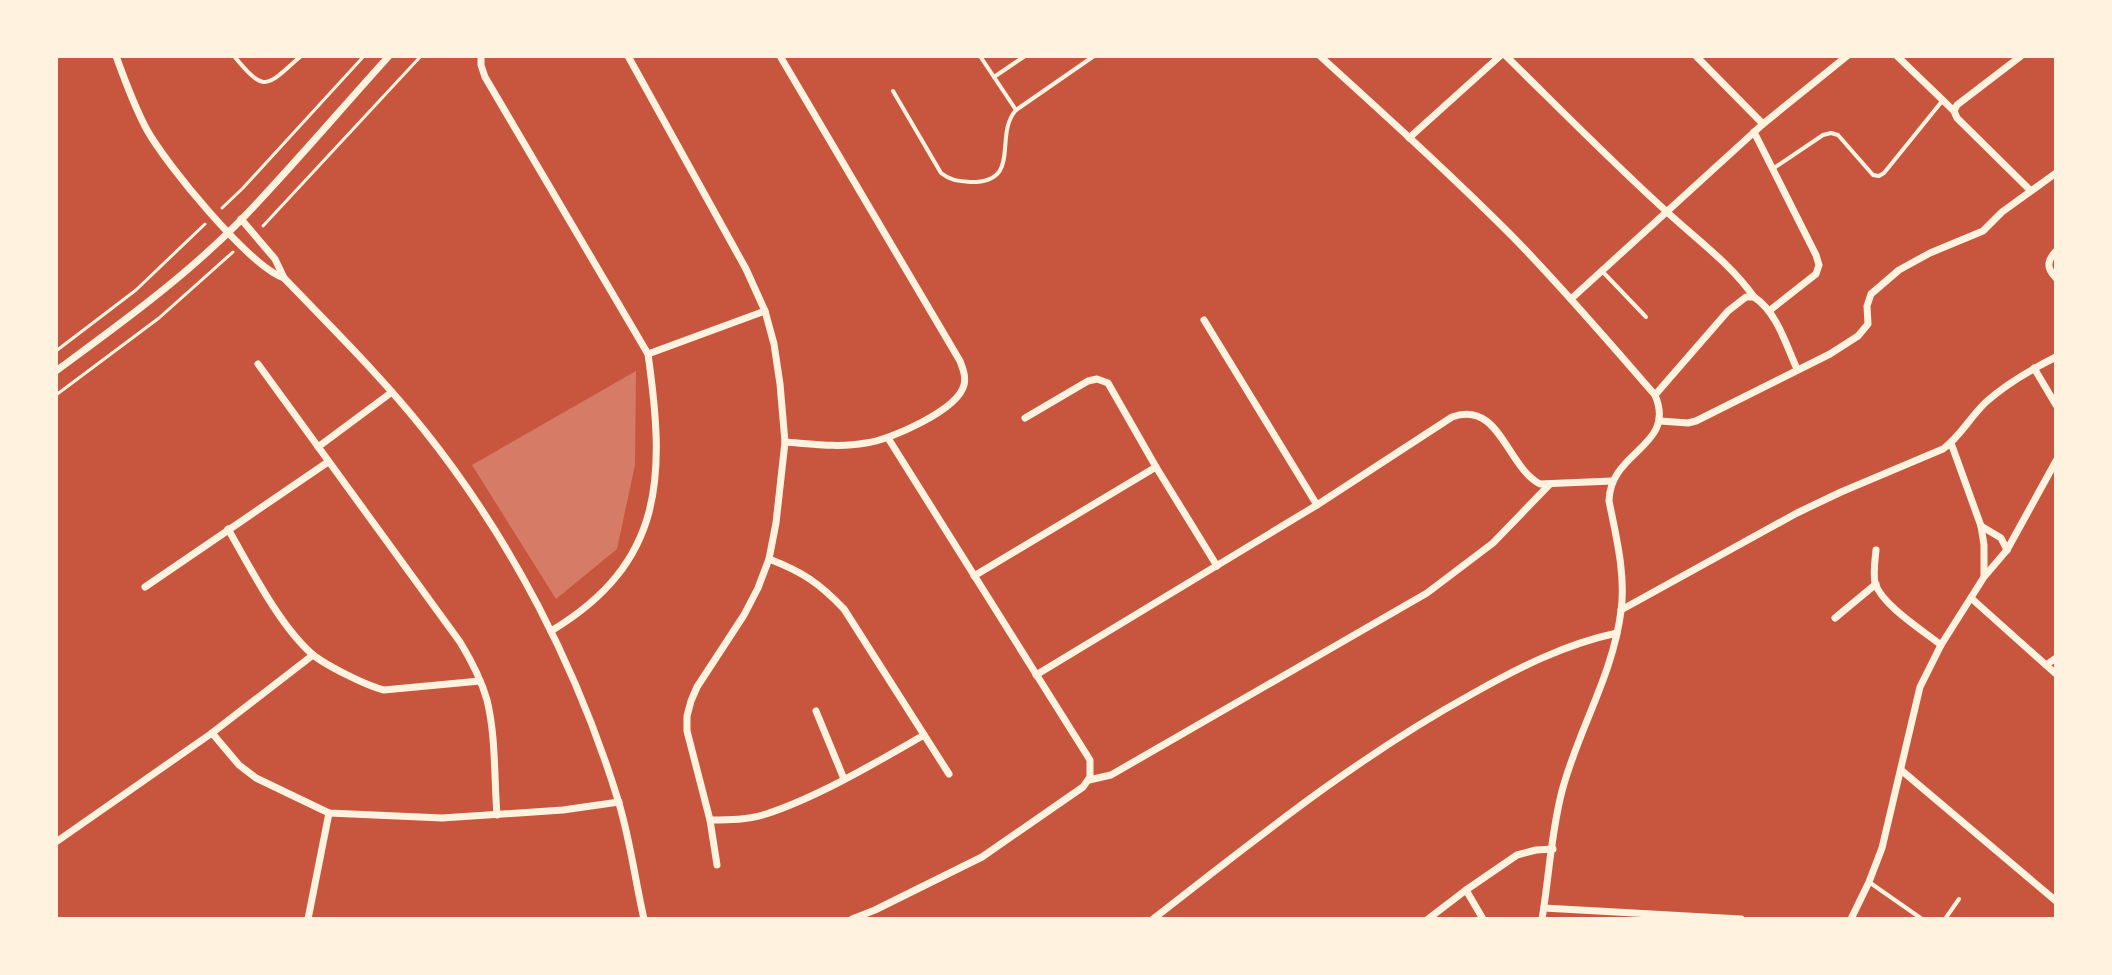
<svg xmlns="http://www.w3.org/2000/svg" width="2112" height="975" viewBox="0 0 2112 975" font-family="Signika,sans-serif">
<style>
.building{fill:#d67c66}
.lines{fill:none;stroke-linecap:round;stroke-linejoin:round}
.path{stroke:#fff3e0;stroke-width:3}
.service{stroke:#fff3e0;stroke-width:4}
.minor{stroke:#fff3e0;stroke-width:7}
</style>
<rect width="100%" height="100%" fill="#c8553d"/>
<polygon class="building" points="636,371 635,465 617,549 556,599 472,465"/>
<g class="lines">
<g class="path">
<polyline points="222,208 243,188 364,56"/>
<polyline points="263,226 421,56"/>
<polyline points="56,351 136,290 205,224"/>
<polyline points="56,395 159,318 233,252"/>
</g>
<g class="service">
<path d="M234 56C266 95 266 86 301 56"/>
<polyline points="980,56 1016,110"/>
<polyline points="994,77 1025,56"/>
<path d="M893 91 941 173C951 181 959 181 971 182 1023 182 993 136 1016 110L1094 56"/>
<polyline points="1774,168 1823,135 1831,133 1838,135 1873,175 1879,176 1884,173 1943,100"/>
<polyline points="1602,271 1646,317"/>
<polyline points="1869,882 1922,919"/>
<polyline points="1945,919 1959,899"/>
</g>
<g class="minor">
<path d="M116 56C125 81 134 106 147 130 166 164 249 266 284 278 332 328 381 376 424 430 511 539 577 667 618 800 630 838 635 880 644 919"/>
<path d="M481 56V65L485 77 648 354C665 475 666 562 551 631"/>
<polyline points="628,56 746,269 765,311 774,344 780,384 785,442 776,523 769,559 758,588 744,615 697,687 691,701 687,716 687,731 710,820 717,865"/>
<path d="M780 56 960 361C963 369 966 376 964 385 958 410 890 440 866 443 839 448 812 444 785 442"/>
<path d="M1320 56C1385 115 1450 174 1512 236 1562 287 1608 341 1655 395 1677 447 1610 450 1609 501 1616 536 1626 575 1621 611 1613 675 1578 730 1562 791 1551 833 1549 877 1542 919"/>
<path d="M1506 56C1559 108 1611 161 1666 211 1696 239 1730 263 1754 297"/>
<polyline points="1696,56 1763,124"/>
<polyline points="1897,56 1954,111"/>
<polyline points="2021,56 1957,105 1954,111 1957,118 2030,190"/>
<polyline points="1754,132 1816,255 1819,265 1816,274 1769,311"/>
<polyline points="1409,138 1500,56"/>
<polyline points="241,219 275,259 284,278"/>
<path d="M2056 251C2047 261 2046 268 2056 278"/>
<polyline points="1571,299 1763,124 1847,56"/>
<polyline points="1204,320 1317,505"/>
<polyline points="648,354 765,311"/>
<path d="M258 364 460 642C471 660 481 679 487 700 496 737 494 777 497 815"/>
<polyline points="2034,368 2056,405"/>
<path d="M56 371C120 324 185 277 241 220 292 167 340 110 389 56"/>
<path d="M1655 395 1728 311 1746 297H1754C1777 312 1786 345 1797 369"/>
<polyline points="1025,418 1088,381 1097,379 1108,383 1156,467 1217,566"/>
<polyline points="1660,421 1688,423 1696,421 1830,354 1858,336 1868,324 1867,306 1871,294 1899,270 1930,253 1983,231 2002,212 2056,173"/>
<polyline points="1951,443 1981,526 1984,545 1984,576"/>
<polyline points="318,447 392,392"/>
<polyline points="1981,526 2001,538 2007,550"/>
<path d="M228 529C250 567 279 625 312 654 325 665 367 686 384 690L480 681"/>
<path d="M1876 550C1875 561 1873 572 1875 583 1882 605 1922 630 1941 645"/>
<path d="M769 559C803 572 819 583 844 609L949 774"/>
<polyline points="974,576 1156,467"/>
<polyline points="145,587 328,462"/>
<polyline points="1971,598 2056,674"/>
<path d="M1621 610 1797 513 1841 492 1943 449C1960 437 1970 417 1986 402 2006 384 2032 369 2056 357"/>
<polyline points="1835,618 1876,584"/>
<polyline points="2046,665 2056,658"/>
<path d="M1036 675 1317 505 1452 417C1500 400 1506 466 1540 484L1612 481"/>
<polyline points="816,711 844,779"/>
<polyline points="212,733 239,765 256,778 329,813 442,818 563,810 619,802"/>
<polyline points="1901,770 2056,901"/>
<polyline points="1089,780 1111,775 1427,593 1493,543 1550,484"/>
<path d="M710 820C729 820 748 820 766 814 818 797 877 762 924 735"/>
<polyline points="56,842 212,733 313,655"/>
<polyline points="1466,890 1483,919"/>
<polyline points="1544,908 1741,919"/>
<polyline points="308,919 329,813"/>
<polyline points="852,919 875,910 982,857 1083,787 1090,777 1090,760 888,438"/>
<path d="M1153 919C1256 839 1357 757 1472 694 1518 668 1565 644 1617 633"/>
<polyline points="1428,919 1466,890 1517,855 1536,850 1553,849"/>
<polyline points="1851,919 1869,882 1882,848 1920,687 1941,645 1984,577 2007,550 2056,461"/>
</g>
</g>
<rect width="2112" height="975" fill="none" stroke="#fff3e0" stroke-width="116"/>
</svg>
